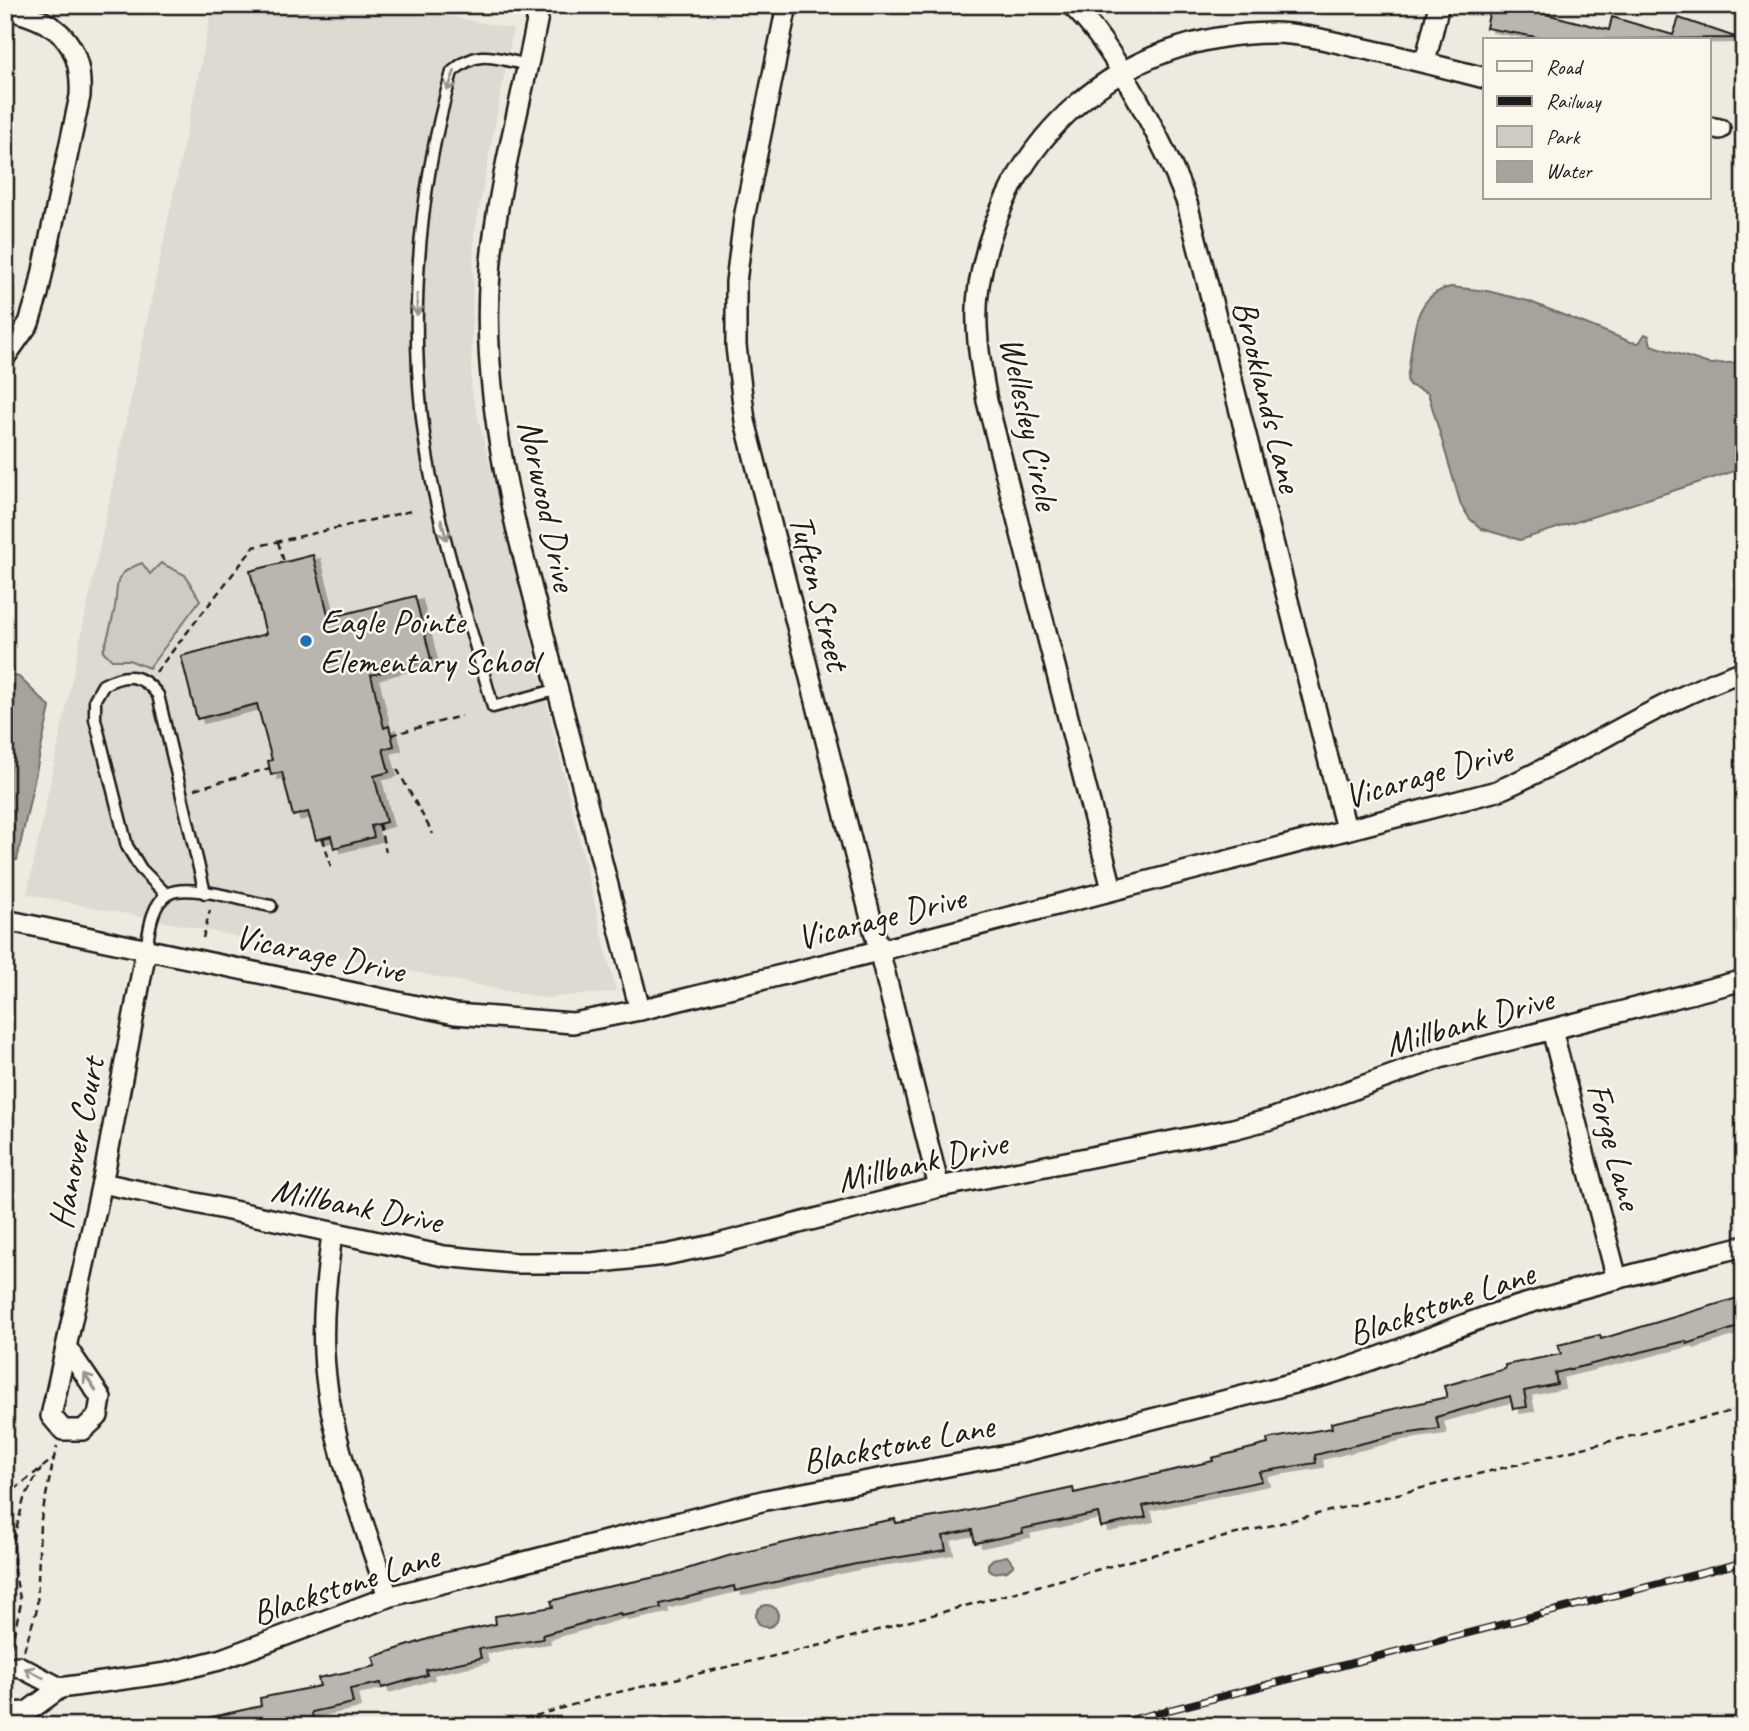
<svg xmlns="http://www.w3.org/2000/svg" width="1749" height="1731" viewBox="0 0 1749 1731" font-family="Caveat,sans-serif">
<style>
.built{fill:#dedad1}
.green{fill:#ceccc2;stroke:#75746f;stroke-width:2}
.water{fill:#a6a39d;stroke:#6f6d69;stroke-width:2}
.building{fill:#b9b6af;stroke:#1c1c1c;stroke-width:2;filter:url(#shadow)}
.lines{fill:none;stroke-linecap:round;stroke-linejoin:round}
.service-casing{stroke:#1c1c1c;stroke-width:15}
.minor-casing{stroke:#1c1c1c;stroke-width:24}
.path{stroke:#1c1c1c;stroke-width:2.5;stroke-dasharray:7 5;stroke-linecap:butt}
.service{stroke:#fbf7ec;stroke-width:10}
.minor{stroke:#fbf7ec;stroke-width:19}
.rail-casing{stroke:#1c1c1c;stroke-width:8}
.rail{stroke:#fbf7ec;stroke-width:5;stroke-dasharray:16;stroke-linecap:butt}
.oneway{stroke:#97948e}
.poi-dot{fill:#1f6fb2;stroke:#fbf7ec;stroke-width:2.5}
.labels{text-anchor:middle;stroke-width:5;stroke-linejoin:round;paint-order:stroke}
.street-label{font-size:35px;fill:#1c1c1c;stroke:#fbf7ec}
.poi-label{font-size:35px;fill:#1c1c1c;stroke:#fbf7ec;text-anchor:start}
</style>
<defs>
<filter id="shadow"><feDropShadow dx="7" dy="4" stdDeviation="0" flood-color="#0004"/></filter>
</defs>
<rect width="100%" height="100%" fill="#eeeadf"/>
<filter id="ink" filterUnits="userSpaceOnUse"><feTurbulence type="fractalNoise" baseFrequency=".0143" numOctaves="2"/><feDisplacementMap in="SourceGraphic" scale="14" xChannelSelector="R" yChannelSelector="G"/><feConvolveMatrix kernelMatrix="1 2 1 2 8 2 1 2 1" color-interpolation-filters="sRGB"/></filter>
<g filter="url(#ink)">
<polygon class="built" points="213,5 396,5 513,29 474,236 471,388 616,992 542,998 27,894"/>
<path class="green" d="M142 563 150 574 161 563 185 575 200 600 149 668 129 660H112L103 651C108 639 111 625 114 612 120 585 109 575 142 563Z"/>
<g class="water">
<path d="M1451 287 1487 291 1528 301 1631 342 1639 343 1645 334 1649 336 1651 345 1709 364 1744 362V468L1520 540 1482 529 1470 519 1461 505 1428 393 1409 385 1407 379C1414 345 1409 295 1451 287Z"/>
<polygon points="5,672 19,677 50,707 17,860 5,860"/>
<polygon points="1007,1556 1014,1565 1007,1571 993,1573 988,1570 988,1564 993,1559"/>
<circle cx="767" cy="1616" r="11"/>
</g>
<g class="building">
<polygon points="1491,5 1535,5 1534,11 1609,30 1612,17 1673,35 1679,18 1738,38 1553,40 1486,28"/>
<polygon points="313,555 329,618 415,596 431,659 371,675 384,728 389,726 394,746 383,749 389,772 374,776 386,822 371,826 374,837 334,848 331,836 316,840 308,812 293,816 282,772 271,775 268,761 272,760 257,704 197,719 181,656 266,634 250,571"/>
<polygon points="1744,1296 1744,1325 1687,1344 1686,1341 1555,1373 1557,1384 1524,1391 1527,1407 1513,1409 1510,1396 1436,1417 1439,1429 1396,1435 1315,1455 1316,1463 1259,1472 1262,1481 1143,1506 1146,1517 1101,1527 1098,1513 1022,1529 1023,1533 975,1543 972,1530 943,1536 946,1550 856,1564 735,1591 734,1586 660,1604 661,1608 621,1616 620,1613 542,1635 543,1639 479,1649 481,1658 426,1670 427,1675 382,1688 381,1683 350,1689 353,1703 312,1712 313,1720 286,1726 199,1726 198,1720 261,1706 260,1698 320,1686 318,1678 376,1666 373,1657 431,1638 496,1624 495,1616 553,1607 551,1601 592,1590 671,1574 728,1556 849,1528 895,1519 896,1523 954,1514 1073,1488 1074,1493 1213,1461 1212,1458 1268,1444 1267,1439 1332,1428 1331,1423 1447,1397 1444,1386 1505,1369 1505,1365 1561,1354 1558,1345 1600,1335 1601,1339"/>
</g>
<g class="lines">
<g class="service-casing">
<g id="service">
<path d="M529 65C495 59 480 47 452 72 413 208 405 359 435 497 450 568 474 637 493 707L559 689"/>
<path d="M166 894 141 869 127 846 95 719V699L103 685C127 672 142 674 158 695L205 893"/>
<path d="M146 950C149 932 151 904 168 894 186 882 248 902 271 906"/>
</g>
</g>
<g class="minor-casing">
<g id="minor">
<path d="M540 5C524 94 497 182 490 272 483 359 498 447 517 531L640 1010"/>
<polyline points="787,5 744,218 736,282 736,346 745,421 939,1187"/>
<path d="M1071 5C1112 41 1167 150 1187 203L1346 829"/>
<path d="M5 9C56 20 83 41 80 96L38 294 29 323 5 357"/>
<polyline points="1425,62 1439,5"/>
<polyline points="1709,127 1720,129"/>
<path d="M1112 889 987 401C980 362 973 324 979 285 1003 136 1121 34 1273 33 1300 33 1330 41 1356 47 1399 56 1442 67 1485 78"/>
<path d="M5 920 455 1014 573 1023 640 1010 878 951 1497 791C1582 755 1657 701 1744 671"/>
<polyline points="1552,1030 1617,1279"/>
<polyline points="102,1183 444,1256 515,1263 592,1263 665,1255 718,1244 939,1187 1233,1129 1271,1119 1440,1058 1744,980"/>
<path d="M332 1234C327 1274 322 1312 324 1353 328 1437 363 1518 388 1597"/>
<polyline points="67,1348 101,1398 98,1416 83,1430 63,1430 51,1416 106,1164 146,950"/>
<polyline points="5,1668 18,1666 60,1688"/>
<path d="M5 1713 27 1712 60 1688 167 1673 219 1660 388 1597 766 1500 1018 1453 1322 1376C1387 1358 1447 1328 1512 1308 1589 1285 1666 1266 1744 1246"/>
</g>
</g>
<g class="path">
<polyline points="278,542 284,562"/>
<polyline points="156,672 254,547 415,510"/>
<polyline points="391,735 461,716"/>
<polyline points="397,769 433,834"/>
<polyline points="195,789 270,768"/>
<polyline points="379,824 386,852"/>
<polyline points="323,838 331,867"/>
<polyline points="203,938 210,910"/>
<polyline points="5,1497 54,1458 57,1446"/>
<polyline points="11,1646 21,1603 14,1570 14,1538 24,1499 41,1468"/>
<polyline points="24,1650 37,1609 40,1524 54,1458"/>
<polyline points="501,1726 606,1695 830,1643 1140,1558 1744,1408"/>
</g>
<use href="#service" class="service"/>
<use href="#minor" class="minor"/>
<g class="rail-casing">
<polyline id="rail" points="1107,1726 1744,1562"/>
</g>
<use href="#rail" class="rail"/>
</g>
<defs><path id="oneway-shaft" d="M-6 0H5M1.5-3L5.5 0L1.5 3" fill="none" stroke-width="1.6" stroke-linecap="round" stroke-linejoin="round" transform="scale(1.75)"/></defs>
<g class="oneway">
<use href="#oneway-shaft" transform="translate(451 81) rotate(110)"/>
<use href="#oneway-shaft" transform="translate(417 305) rotate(90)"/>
<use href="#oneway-shaft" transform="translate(444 530) rotate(75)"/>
<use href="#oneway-shaft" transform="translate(90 1382) rotate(-124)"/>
<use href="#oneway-shaft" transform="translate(34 1673) rotate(-153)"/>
</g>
</g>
<circle class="poi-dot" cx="306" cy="641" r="7"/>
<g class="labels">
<g class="street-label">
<text transform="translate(1268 396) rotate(76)" y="12">Brooklands Lane</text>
<text transform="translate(1030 423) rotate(78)" y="12">Wellesley Circle</text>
<text transform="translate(548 505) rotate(78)" y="12">Norwood Drive</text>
<text transform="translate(820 592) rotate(76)" y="12">Tufton Street</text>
<text transform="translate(1428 773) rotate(-16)" y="12">Vicarage Drive</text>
<text transform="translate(881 917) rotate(-14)" y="12">Vicarage Drive</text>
<text transform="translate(320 953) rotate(12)" y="12">Vicarage Drive</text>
<text transform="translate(1469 1021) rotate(-16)" y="12">Millbank Drive</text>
<text transform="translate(76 1143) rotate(-79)" y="12">Hanover Court</text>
<text transform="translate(1615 1146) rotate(75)" y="12">Forge Lane</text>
<text transform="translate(922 1161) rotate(-13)" y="12">Millbank Drive</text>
<text transform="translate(357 1205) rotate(11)" y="12">Millbank Drive</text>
<text transform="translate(1441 1303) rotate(-19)" y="12">Blackstone Lane</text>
<text transform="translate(898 1443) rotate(-11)" y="12">Blackstone Lane</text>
<text transform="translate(345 1584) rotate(-18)" y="12">Blackstone Lane</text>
</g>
<g class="poi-label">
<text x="320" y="633">Eagle Pointe<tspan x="320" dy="40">Elementary School</tspan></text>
</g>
</g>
<rect width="1749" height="1731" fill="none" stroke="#fbf7ec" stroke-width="28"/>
<rect x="14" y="14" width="1721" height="1703" fill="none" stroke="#1c1c1c" stroke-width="2.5" filter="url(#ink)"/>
<rect x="1483" y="38" width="228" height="161" fill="#fbf7ec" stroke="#a29f99" stroke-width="2"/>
<rect x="1497" y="61" width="35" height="10" fill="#fbf7ec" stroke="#a29f99" stroke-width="2"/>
<text x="1546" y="74" font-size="21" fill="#1c1c1c">Road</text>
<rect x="1497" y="96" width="35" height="10" fill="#1c1c1c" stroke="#a29f99" stroke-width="2"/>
<text x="1546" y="108" font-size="21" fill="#1c1c1c">Railway</text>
<rect x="1497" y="126" width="35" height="21" fill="#ceccc2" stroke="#a29f99" stroke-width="2"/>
<text x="1546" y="144" font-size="21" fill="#1c1c1c">Park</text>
<rect x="1497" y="161" width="35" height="21" fill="#a6a39d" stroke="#a29f99" stroke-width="2"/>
<text x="1546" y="178" font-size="21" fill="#1c1c1c">Water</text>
</svg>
